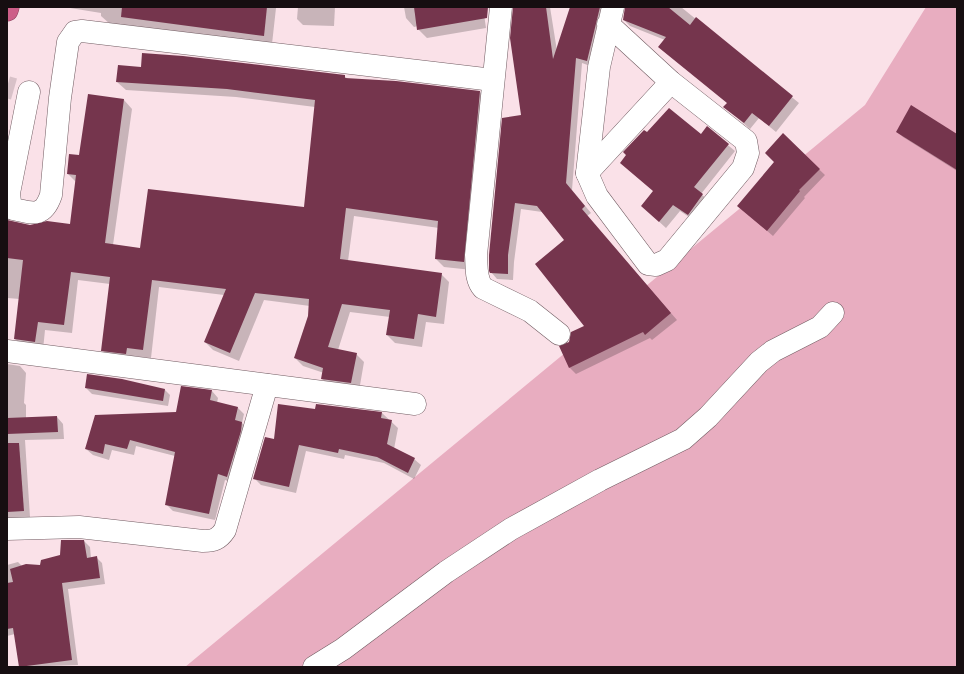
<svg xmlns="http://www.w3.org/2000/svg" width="964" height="674" viewBox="0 0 964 674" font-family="'DM Sans',sans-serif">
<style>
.green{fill:#e8adc0}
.shadow{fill:#0003}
.building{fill:#75354d}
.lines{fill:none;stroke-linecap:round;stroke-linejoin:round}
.minor-tunnel{stroke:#d8c1c8;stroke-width:22;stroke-dasharray:22 11;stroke-linecap:butt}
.minor-casing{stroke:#715c62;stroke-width:23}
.highway-casing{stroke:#8d425e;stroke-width:23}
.minor{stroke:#fff;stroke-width:22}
.highway{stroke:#cd5e88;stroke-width:22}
</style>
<rect width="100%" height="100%" fill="#fae1e8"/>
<polygon class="green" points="926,7 957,7 957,667 185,667 865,105"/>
<g class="shadow">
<polygon points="64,7 275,7 276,8 272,44 110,24 101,16 101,13"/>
<polygon points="298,7 335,7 334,26 303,25 297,19"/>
<polygon points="404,7 483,7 486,28 427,38 418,29 418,26 414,27 406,18"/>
<polygon points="514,7 550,7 557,51 571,7 608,7 593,67 582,63 572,190 591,213 587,216 677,320 652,340 650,338 576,374 570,368 560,347 569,343 586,326 566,240 542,212 521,209 514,262 513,280 497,279 491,272 522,116"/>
<polygon points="629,7 681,7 799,103 776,132 759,118 750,129 725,107 728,103 659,47 665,40 630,26 624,20"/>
<polygon points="142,68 344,76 348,79 480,92 488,100 472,270 444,267 436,259 439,228 354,216 348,261 441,274 449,282 444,324 426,322 422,347 395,343 387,335 390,317 350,312 338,350 356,354 364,362 359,391 331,387 322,379 324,373 303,366 295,358 309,316 310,306 264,300 239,361 213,350 205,342 224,295 159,287 151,358 134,356 134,361 110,358 102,350 110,284 78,280 72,333 45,330 43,350 23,347 15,339 20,299 7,298 7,220 30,226 71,225 76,182 68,174 80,156 89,96 124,100 132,109 113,245 141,249 305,208 315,107 236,97 126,90 117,82"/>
<polygon points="707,128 735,151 701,194 709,201 695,221 680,211 666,228 642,206 654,192 647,134 701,135"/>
<polygon points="897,132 957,135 957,171 903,137"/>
<polygon points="783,135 825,175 804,197 805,198 773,236 744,211 775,162"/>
<polygon points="7,364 20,366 26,373 24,403 26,405 26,418 57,417 63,424 64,439 25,440 30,517 7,519"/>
<polygon points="86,388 165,390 170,395 168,406 92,394"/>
<polygon points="212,391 218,398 217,403 237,407 244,414 242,423 248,429 234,483 225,480 215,520 173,511 166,504 175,456 136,446 134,455 112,450 109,460 93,455 86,449 177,413"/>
<polygon points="317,405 382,413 398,428 394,449 414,459 421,465 414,479 384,463 345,455 344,459 306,451 296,493 261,485 254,478 274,440 316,410"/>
<polygon points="84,541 90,547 91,558 96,557 102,563 105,584 68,589 78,665 20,667 15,634 7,636 7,565 18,562 23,567 41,566 61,556"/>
</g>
<g class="building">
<polygon points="122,7 267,7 264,36 121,17"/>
<polygon points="414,7 488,7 487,18 417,30"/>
<polygon points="513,7 546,7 553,59 570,7 600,7 587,61 576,58 566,183 585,206 582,209 671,313 645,335 643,332 569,368 559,346 569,342 571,332 584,326 535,264 564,240 537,206 515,203 508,255 508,274 490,273 489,271 489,255 502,118 521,115 510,38"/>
<polygon points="625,7 668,7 690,25 696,17 793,96 769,126 752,113 744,123 723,107 727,103 658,47 666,37 623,20"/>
<polygon points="142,53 183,56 345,75 345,78 396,81 480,91 464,262 435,259 438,221 346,208 340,259 442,273 436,317 418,314 414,339 386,335 390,310 342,304 328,347 357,353 351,383 321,379 323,368 294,358 308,316 309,299 255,293 230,353 204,342 226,289 152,280 143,350 127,348 126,354 101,351 110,277 71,272 64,325 38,322 35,342 14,339 23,260 7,258 7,220 30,225 47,221 70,224 76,175 67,174 69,154 79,155 88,94 124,99 105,243 140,248 148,189 304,207 315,100 227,89 116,82 118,65 141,67"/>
<polygon points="911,105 957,134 957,170 896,132"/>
<polygon points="669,108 701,134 707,126 729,144 694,187 703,194 688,215 673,205 659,222 641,206 653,191 620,163 626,155 623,152 644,130 647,132"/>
<polygon points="783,133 820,169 799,190 800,191 767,231 737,206 774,162 765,153"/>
<polygon points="87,374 122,379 165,389 163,401 85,388"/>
<polygon points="181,386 212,390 210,400 238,407 235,420 242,422 241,431 227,477 218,474 209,514 165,505 175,452 130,440 127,449 105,444 103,454 85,449 95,415 176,412"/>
<polygon points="278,404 315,409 316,404 382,412 381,418 392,420 387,444 415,458 408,473 377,457 339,449 338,453 299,445 289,487 253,479 265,437 274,439"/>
<polygon points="57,416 58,432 7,434 7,418"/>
<polygon points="7,443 19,443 24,511 7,512"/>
<polygon points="61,540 84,540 87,558 97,556 100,578 62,583 72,660 19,667 13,628 7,629 7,583 13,582 10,569 26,564 40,565 41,560 60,555"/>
</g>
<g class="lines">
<polyline class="minor-tunnel" points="7,87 14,89"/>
<g class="minor-casing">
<g id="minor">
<path d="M501 7 476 255C477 266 475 279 483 288L530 311 559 334"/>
<polyline points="608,24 671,82 746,141 748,153 743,168 667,260 656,265 648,264 597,196 587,173 599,67 613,7"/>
<path d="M29 92 9 193 10 202 13 209C33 213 43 218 51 195L60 98 68 42 75 32 82 31 493 80"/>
<polyline points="587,173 671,82"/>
<polyline points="7,351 415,404"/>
<path d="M7 529 79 527 203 541C214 541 219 539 225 530L267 385"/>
<polyline points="314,667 343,649 446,572 511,529 600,480 683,439 708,417 759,362 773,351 820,327 833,313"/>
</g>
</g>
<g class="highway-casing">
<polyline id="highway" points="7,10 8,7"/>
</g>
<use href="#minor" class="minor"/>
<use href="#highway" class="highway"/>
</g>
<rect width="964" height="674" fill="none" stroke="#160e11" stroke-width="16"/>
</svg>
